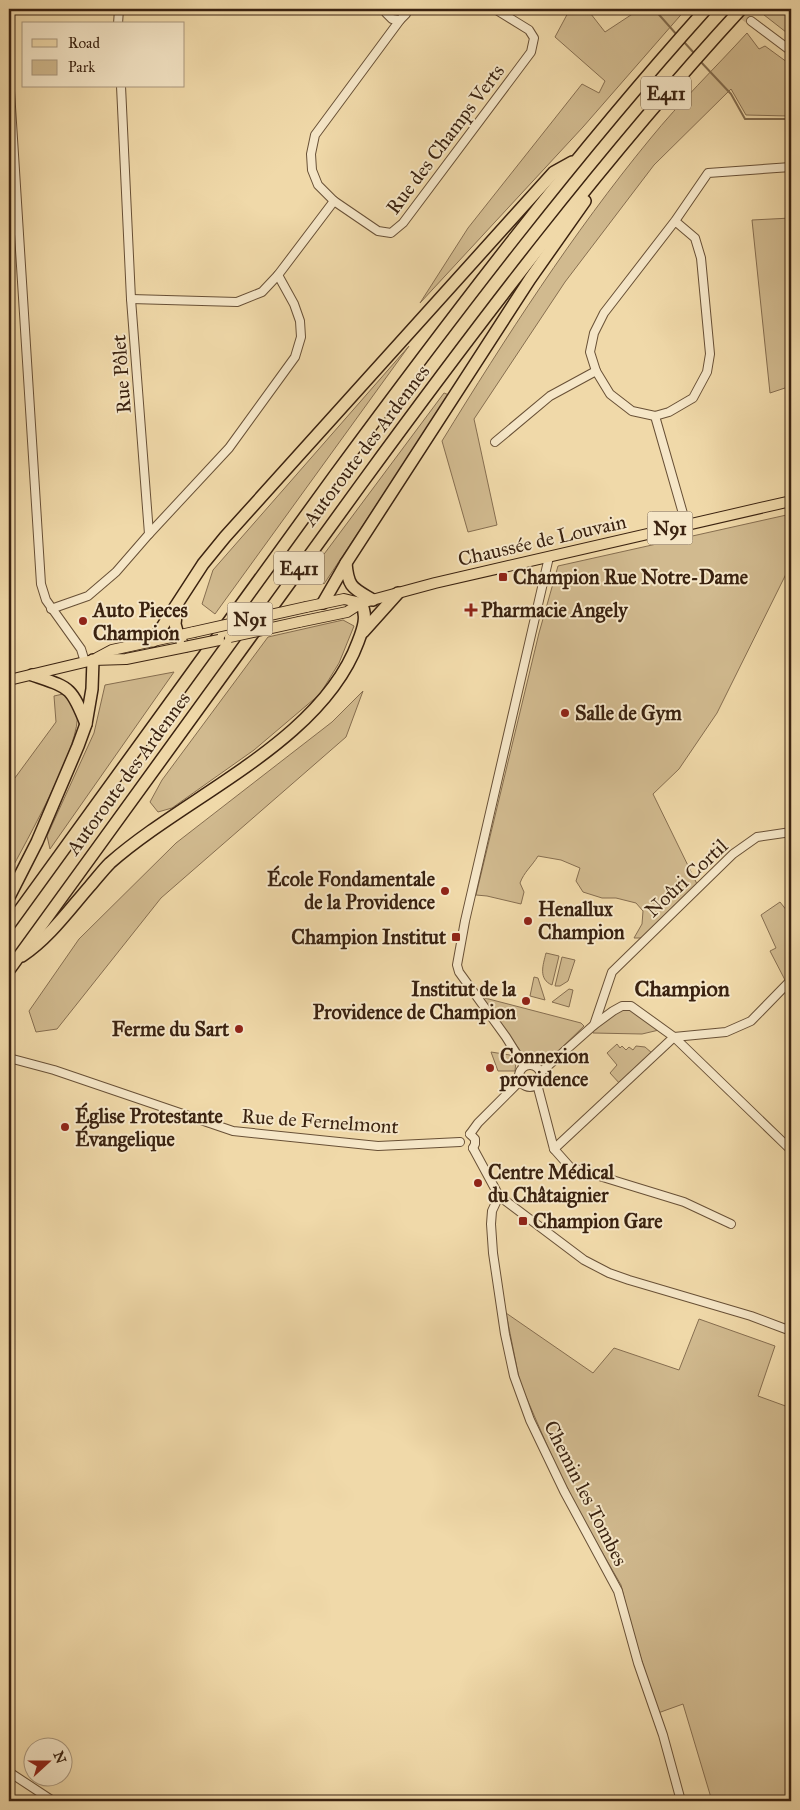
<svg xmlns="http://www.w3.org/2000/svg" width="800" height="1810" viewBox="0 0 800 1810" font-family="'IM FELL Great Primer',serif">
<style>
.green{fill:#d1ba8f;stroke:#866e50}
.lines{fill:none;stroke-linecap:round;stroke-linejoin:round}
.stream{stroke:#826b4d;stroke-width:2}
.minor-tunnel{stroke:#ccb48a;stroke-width:8;stroke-dasharray:8 4;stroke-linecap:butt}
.minor-casing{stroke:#685036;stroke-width:10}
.major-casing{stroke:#3a2210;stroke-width:12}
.highway-casing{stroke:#3a2210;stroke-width:14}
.minor{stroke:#f5e6c7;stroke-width:8}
.major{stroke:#f0d9a9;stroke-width:10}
.highway{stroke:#f0d9a9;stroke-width:11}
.major-bridge-casing{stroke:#3a2210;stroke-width:12;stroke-linecap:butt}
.major-bridge{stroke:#f0d9a9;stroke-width:10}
.poi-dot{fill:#8f2418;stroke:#f5e6c7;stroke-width:2}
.labels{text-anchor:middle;stroke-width:4;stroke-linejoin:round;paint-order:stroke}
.shield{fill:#f5e6c7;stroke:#725d47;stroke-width:1}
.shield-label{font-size:19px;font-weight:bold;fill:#3a2210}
.street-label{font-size:20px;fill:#3a2210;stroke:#f5e6c7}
.poi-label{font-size:20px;font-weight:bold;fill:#3a2210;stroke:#f5e6c7;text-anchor:start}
.quarter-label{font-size:22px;font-weight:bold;fill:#3a2210;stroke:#f5e6c7}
</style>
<rect width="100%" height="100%" fill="#f0d9a9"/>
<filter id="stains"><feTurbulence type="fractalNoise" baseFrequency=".004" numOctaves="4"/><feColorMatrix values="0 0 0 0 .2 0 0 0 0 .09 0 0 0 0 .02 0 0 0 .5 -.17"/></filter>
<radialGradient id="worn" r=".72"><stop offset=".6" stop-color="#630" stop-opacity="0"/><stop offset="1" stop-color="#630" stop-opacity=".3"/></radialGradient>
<g class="green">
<polygon points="570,9 587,9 605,32 640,9 686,9 583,127 420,303 468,228 582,84 599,93 605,81 555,37"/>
<polygon points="761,9 791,9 791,36 759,11"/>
<path d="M747 33 759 49 765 46 791 65V115L789 116 746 115 731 89 654 165 565 282 474 419 497 525 468 532 442 441C506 337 572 234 650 139 680 102 715 68 747 33Z"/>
<polygon points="791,218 791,386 770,393 752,220"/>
<polygon points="409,346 215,614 202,604 213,570"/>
<polygon points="444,393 449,395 324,584 310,573"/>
<path d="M791 514V564L717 713 679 769 653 794 697 884 641 938H634L642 924 643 911 636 903 616 898H602L583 892 576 881 580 868 561 860 538 856C532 866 524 872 520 883L524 892 521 904 487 896 476 895 539 633 558 566Z"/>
<polygon points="343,620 354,626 339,663 320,694 254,750 172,808 158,812 150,802 162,780 268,637"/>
<polygon points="174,672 50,849 47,836 94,733 105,685"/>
<polygon points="363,691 346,737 161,898 57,1029 36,1032 29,1011 79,939 176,843 332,722"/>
<path d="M63 694C67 699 75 705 77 712 83 742 25 843 9 874V786L56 722 54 696Z"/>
<polygon points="780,902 791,916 791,974 785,980 770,951 776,948 761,915"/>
<path d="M546 953 559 956 552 985C538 979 543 965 546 953Z"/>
<polygon points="562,957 575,960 568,981 560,986 555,986"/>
<polygon points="534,977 538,978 545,1000 530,996"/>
<polygon points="569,989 573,990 569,1007 552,1002"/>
<polygon points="481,997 581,1023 584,1026 550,1059 522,1053"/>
<polygon points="622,1008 632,1008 659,1030 642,1034 593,1033 592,1028"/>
<polygon points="617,1044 620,1048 622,1046 626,1050 629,1047 633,1050 636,1046 645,1047 652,1053 621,1085 610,1073 617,1065 607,1053"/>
<polygon points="491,1052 510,1055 516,1061 515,1071 498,1071"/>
<polygon points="506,1313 593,1373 614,1348 679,1370 699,1319 775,1346 758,1396 791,1408 791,1801 712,1801 683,1704 658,1713 631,1626 621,1585 567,1491 520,1383"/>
</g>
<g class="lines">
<g class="stream">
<polyline points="654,9 677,35"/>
<polyline points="684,42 694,53"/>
<polyline points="700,61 731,94 745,119 791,119"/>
</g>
<polyline class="minor-tunnel" points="733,9 751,21"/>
<g class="minor-casing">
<g id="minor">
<polyline points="386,9 386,13 392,19 400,20 406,14 406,9"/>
<polyline points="400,20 315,135 311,154 312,170 318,185 334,201 378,231 391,233 403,223 531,52 534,38 529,30 495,9"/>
<polyline points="751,21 791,51"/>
<polyline points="118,24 119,9"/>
<polyline points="9,75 41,584 46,600 81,649 85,662"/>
<polyline points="675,221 695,238 701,258 710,354 707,372 693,398 669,412 655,416 632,411 610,394 596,371 590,352 594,333 604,313 675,221 708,173 791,167"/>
<polyline points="131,299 237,302 262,292 278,275 334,201"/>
<polyline points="655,416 686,524"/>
<polyline points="495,442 550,396 596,371"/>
<polyline points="149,534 229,448 295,357 301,337 300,321 294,304 278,275"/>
<polyline points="51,609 88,596 116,572 149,534 131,299 121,86"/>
<polyline points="594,1025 612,972 733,854 757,837 791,832"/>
<polyline points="674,1037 726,1032 751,1021 791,980"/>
<polyline points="9,1058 54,1070 233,1131 378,1146 460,1142"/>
<circle cx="530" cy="1076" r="11"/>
<polyline points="524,1066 506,1037 459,972 457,965 465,921 549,557"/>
<polyline points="541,1072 594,1025 613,1011 622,1006 631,1006 674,1037 791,1150"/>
<polyline points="537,1084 554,1149 570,1167 684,1202 731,1224"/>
<polyline points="470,1134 478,1123 520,1081"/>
<polyline points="470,1134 475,1139 475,1144 473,1148"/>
<polyline points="473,1148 499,1196 584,1260 609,1273 629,1280 751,1316 791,1331"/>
<polyline points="554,1149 674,1037"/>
<polyline points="499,1196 492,1211 491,1224 493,1253 505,1334 514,1376 530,1420 564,1491 618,1591 638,1663 663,1735 681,1801"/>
<polyline points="9,1772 53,1801"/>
</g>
</g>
<g class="major-casing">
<g id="major">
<polyline points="306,607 344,599 361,603"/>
<polyline points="299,622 347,612 361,603 435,583 791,501"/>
<polyline points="97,658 112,650 194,632"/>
<polyline points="9,680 93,660 126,659 185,647 178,635"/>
</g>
</g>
<g class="highway-casing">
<g id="highway">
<path d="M346 563C348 588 353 588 373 600"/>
<polyline points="323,603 346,563 530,279 585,201"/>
<polyline points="177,607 175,624 178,635"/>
<polyline points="363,632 398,593"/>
<polyline points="153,641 203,564 225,537 554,172 572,162"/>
<path d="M32 675C70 688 71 686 86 724"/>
<polyline points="9,897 37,842 78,746 86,724 92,689 93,660"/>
<path d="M9 925C117 775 225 625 335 475 453 315 573 157 706 9"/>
<path d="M22 956C49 938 69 910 90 886 97 878 103 870 110 863 187 795 321 742 358 642 363 629 368 616 361 603"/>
<path d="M9 970C127 808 243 645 362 483 481 320 604 158 741 9"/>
</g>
</g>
<use href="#minor" class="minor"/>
<use href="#major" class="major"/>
<use href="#highway" class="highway"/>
<g class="major-bridge-casing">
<g id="major-bridge">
<polyline points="194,632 306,607"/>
<polyline points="230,637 299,622"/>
<polyline points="185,647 219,640"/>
</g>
</g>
<use href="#major-bridge" class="major-bridge"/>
</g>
<g class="poi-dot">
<rect x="498" y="572" width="10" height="10" rx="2.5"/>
<path d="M468.5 602.5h5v5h5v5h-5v5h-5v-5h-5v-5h5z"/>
<circle cx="83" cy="621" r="5"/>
<circle cx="565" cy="713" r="5"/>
<circle cx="445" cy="891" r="5"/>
<circle cx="528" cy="921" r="5"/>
<rect x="451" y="932" width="10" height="10" rx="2.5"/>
<circle cx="526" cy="1001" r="5"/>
<circle cx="239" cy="1029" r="5"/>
<circle cx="490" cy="1068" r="5"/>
<circle cx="65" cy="1127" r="5"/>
<circle cx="478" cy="1183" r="5"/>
<rect x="518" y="1216" width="10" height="10" rx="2.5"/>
</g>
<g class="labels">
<g class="shield">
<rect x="641" y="76.5" width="50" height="33" rx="4"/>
<rect x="647.5" y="511.5" width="45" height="33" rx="4"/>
<rect x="274" y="551.5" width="50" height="33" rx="4"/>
<rect x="227.5" y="602.5" width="45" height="33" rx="4"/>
</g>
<g class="shield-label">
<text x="666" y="100">E411</text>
<text x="670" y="535">N91</text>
<text x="299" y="575">E411</text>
<text x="250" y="626">N91</text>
</g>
<g class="street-label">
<text transform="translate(445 139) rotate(-53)" y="7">Rue des Champs Verts</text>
<text transform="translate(121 374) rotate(-94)" y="7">Rue Pôlet</text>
<text transform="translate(366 445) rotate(-53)" y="7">Autoroute des Ardennes</text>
<text transform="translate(542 540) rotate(-13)" y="7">Chaussée de Louvain</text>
<text transform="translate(128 773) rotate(-54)" y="7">Autoroute des Ardennes</text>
<text transform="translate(686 878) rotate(-43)" y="7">Noûri Cortil</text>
<text transform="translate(320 1121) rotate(4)" y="7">Rue de Fernelmont</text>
<text transform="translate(586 1493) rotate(63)" y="7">Chemin les Tombes</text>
</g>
<g class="poi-label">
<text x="513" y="584">Champion Rue Notre-Dame</text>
<text x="93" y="617">Auto Pieces<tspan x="93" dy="23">Champion</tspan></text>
<text x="481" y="617">Pharmacie Angely</text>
<text x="575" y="720">Salle de Gym</text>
<text x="435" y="886" text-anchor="end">École Fondamentale<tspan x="435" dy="23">de la Providence</tspan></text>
<text x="538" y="916">Henallux<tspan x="538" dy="23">Champion</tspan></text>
<text x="446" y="944" text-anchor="end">Champion Institut</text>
<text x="516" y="996" text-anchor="end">Institut de la<tspan x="516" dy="23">Providence de Champion</tspan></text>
<text x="229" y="1036" text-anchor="end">Ferme du Sart</text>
<text x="500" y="1063">Connexion<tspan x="500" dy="23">providence</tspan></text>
<text x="75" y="1123">Église Protestante<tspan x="75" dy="23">Évangelique</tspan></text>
<text x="488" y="1179">Centre Médical<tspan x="488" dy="23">du Châtaignier</tspan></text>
<text x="533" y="1228">Champion Gare</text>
</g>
<g class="quarter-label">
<text x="682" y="996">Champion</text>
</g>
</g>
<rect width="800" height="1810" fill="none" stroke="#f0d9a9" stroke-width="30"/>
<rect x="10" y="10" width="780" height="1790" fill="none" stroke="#3a2210" stroke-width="2.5"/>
<rect x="15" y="15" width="770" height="1780" fill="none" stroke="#3a2210"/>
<rect x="22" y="22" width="162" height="65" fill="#f5e6c7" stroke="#aa987e"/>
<rect x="32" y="39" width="25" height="8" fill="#f0d9a9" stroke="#aa987e"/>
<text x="68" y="48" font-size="15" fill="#3a2210">Road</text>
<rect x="32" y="60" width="25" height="15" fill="#d1ba8f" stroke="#aa987e"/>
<text x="68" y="72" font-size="15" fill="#3a2210">Park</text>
<g transform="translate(48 1762) rotate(69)"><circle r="24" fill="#f5e6c7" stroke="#aa987e"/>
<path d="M0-4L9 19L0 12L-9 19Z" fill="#8f2418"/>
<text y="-8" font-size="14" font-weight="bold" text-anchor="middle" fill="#3a2210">N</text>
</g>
<rect width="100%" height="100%" filter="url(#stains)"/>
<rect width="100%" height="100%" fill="url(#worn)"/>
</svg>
